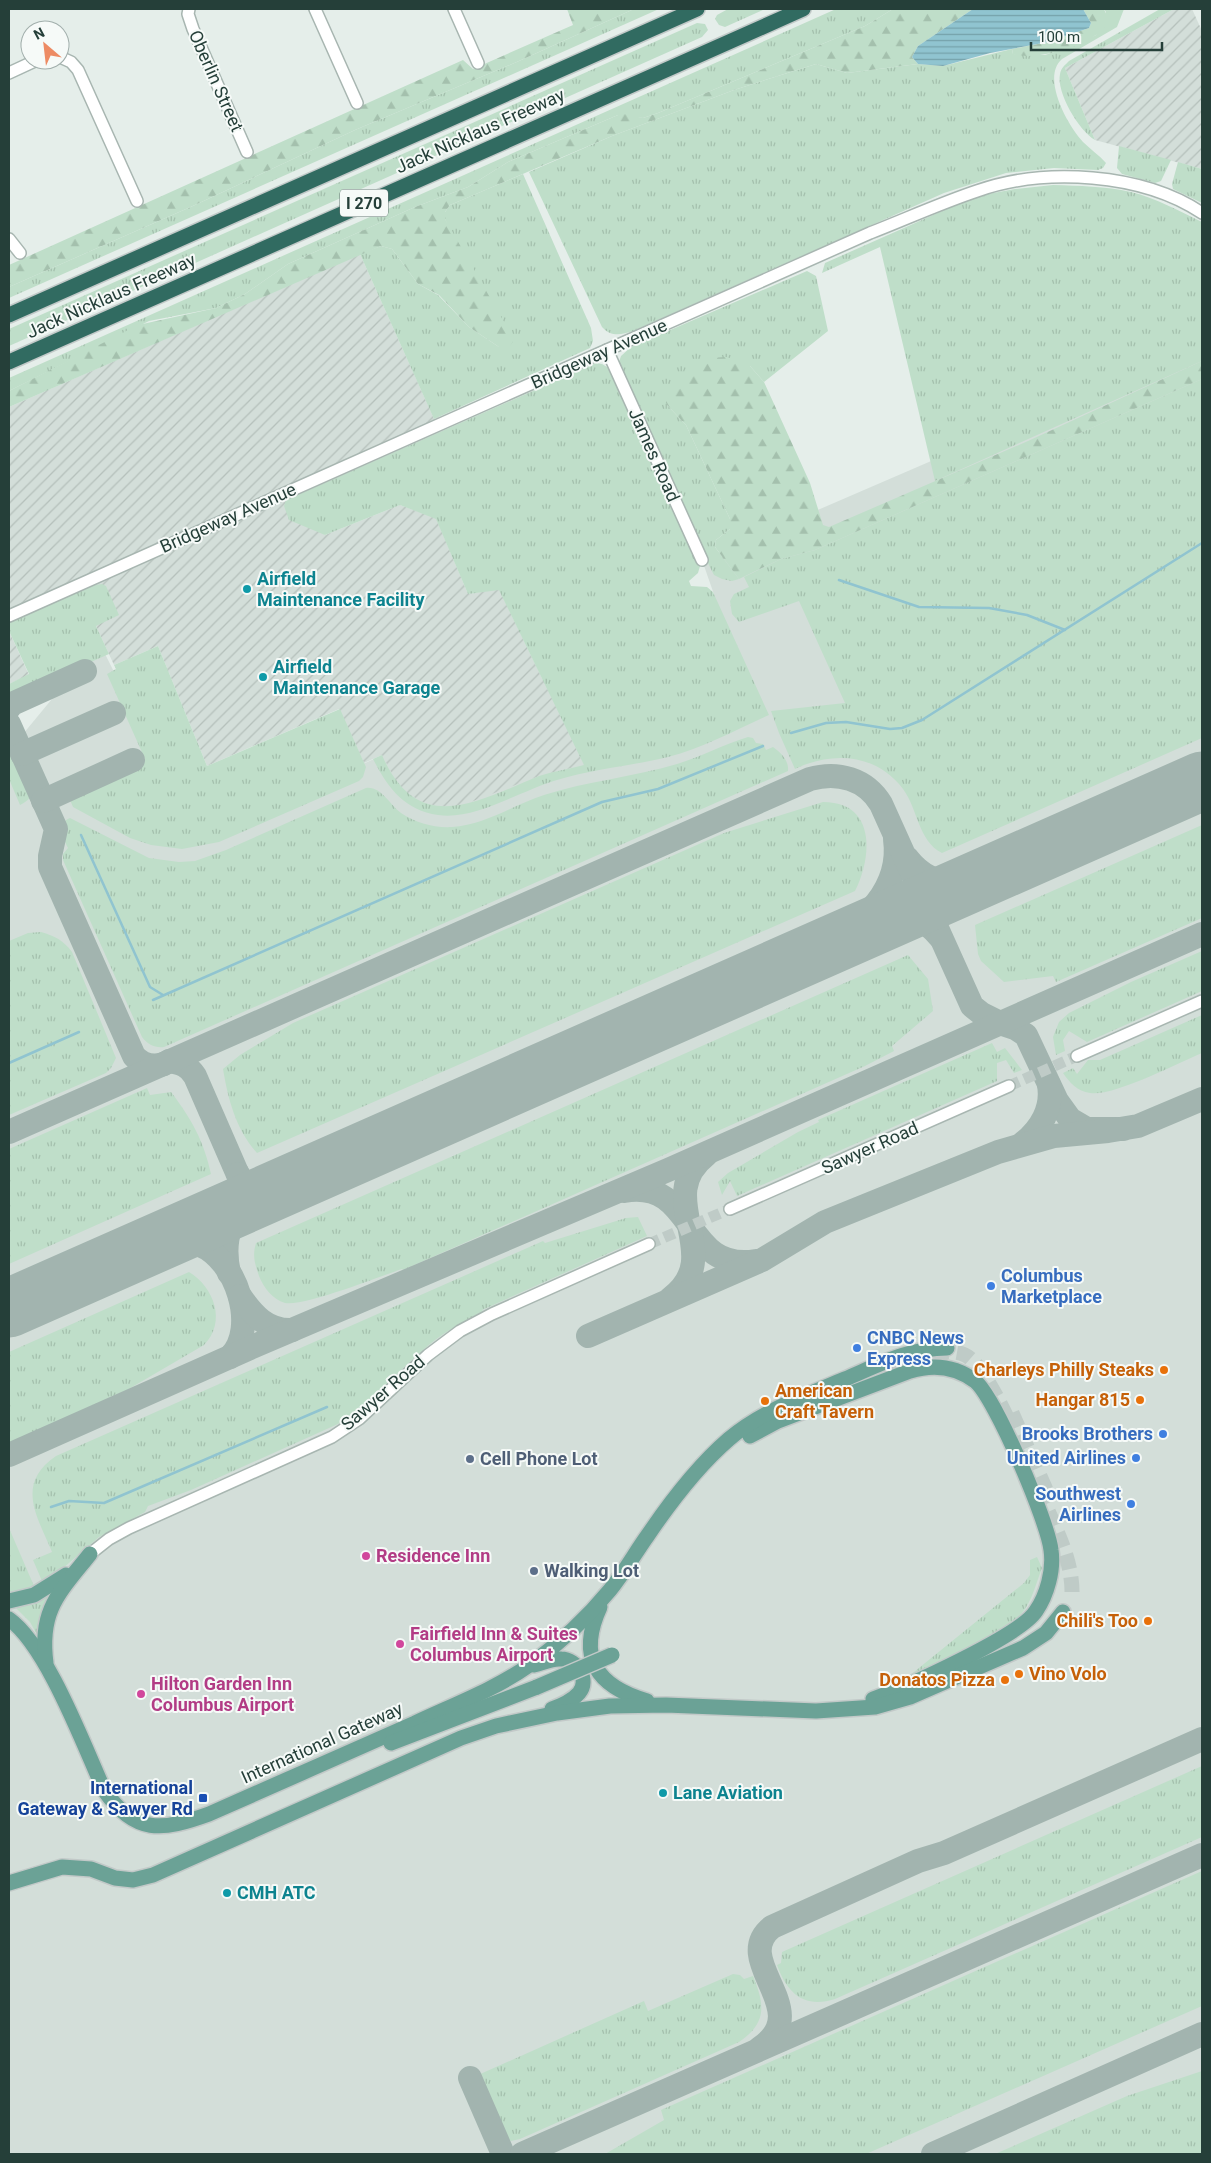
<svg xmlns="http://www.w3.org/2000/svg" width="1211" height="2163" viewBox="0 0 1211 2163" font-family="Roboto,sans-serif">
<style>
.built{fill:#d3ded9}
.industrial{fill:url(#industrial-furrows)}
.grass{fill:url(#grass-tufts)}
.forest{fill:url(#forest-firs)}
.water{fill:url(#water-rules)}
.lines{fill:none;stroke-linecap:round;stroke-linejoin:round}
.stream{stroke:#90c4d0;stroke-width:2.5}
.taxiway{stroke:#a2b4af;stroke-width:24}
.runway{stroke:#a2b4af;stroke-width:59}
.minor-tunnel{stroke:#bfcbc7;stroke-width:11;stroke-dasharray:11 5.5;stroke-linecap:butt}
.major-tunnel{stroke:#bfcbc7;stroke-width:15;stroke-dasharray:15 8;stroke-linecap:butt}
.minor-casing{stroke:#a8b6b1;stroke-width:14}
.major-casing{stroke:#c2c9c8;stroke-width:18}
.highway-casing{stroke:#c2c9c8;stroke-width:18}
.minor{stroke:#fff;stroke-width:11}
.major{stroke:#6ba296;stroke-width:15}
.highway{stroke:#316b61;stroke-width:15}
.major-bridge-casing{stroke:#c2c9c8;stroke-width:18;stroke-linecap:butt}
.major-bridge{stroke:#6ba296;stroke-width:15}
.culture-dot{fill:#0f9aa8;stroke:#f6faf8;stroke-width:2}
.shop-dot{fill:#3f7fe0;stroke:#f6faf8;stroke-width:2}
.food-dot{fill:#e8710a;stroke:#f6faf8;stroke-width:2}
.service-dot{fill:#5c6f8a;stroke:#f6faf8;stroke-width:2}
.hotel-dot{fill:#d1479c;stroke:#f6faf8;stroke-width:2}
.transit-dot{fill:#1a4fb4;stroke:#f6faf8;stroke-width:2}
.labels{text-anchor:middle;stroke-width:4;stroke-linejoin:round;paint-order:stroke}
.shield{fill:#f6faf8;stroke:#647772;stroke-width:1}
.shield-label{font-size:16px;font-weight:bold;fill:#253f39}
.street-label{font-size:18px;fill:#253f39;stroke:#f6faf8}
.culture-label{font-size:18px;font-weight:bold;fill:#0d838f;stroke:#f6faf8;text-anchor:start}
.shop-label{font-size:18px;font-weight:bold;fill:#366cbe;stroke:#f6faf8;text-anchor:end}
.food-label{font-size:18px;font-weight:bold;fill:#c56008;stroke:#f6faf8;text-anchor:end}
.service-label{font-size:18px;font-weight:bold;fill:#4e5e75;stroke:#f6faf8;text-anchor:start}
.hotel-label{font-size:18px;font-weight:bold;fill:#b23c85;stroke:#f6faf8;text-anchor:start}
.transit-label{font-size:18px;font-weight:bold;fill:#164399;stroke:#f6faf8;text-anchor:end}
</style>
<defs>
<pattern id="industrial-furrows" width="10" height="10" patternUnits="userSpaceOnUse" patternTransform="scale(1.25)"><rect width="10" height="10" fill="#d3ded9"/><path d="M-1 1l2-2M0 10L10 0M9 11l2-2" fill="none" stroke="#b5c0bb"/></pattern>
<pattern id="grass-tufts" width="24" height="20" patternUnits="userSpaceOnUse" patternTransform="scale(1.25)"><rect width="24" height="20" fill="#bfdec9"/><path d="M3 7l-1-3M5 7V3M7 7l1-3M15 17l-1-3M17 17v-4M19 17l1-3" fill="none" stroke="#a4c0ad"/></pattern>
<pattern id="forest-firs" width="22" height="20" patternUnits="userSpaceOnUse" patternTransform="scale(1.25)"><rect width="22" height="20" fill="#bfdec9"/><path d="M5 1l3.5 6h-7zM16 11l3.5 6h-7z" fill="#a4c0ad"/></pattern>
<pattern id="water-rules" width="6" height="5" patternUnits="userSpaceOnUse" patternTransform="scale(1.25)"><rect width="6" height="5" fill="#90c4d0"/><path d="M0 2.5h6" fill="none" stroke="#75a1aa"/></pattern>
</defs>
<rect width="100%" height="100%" fill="#e5eeea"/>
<polygon class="built" points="1202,344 1202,2154 9,2154 9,751 99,642 198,839 717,603 702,560"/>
<g class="industrial">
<polygon points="1174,9 1192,9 1202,31 1202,169 1095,140 1065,68"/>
<polygon points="360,254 440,432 286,500 325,535 400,505 436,518 468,594 499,589 584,765 542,775 460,806 440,807 423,802 408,794 396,781 382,755 364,763 339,709 207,766 158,646 114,665 96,626 89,586 9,622 9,407"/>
<polygon points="9,631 29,675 9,684"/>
</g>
<g class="grass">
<polygon points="634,9 659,9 9,298 9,287 195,205 355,130 519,61"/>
<polygon points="728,9 765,9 725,27 719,25 715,19 717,15"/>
<polygon points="836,9 893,9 865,26 658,113 643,118 618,115 508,162 468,187 415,207 288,264 245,294 216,308 149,321 9,391 9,378"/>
<path d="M1104 9H1124L1117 27 1062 59C1041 77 1067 125 1083 142 1090 149 1099 155 1106 163L1103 168 1098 170 1054 168 1006 173 944 193 633 331C621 335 611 337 602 327L529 172 612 136 734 90 816 64 847 73 918 64 943 66 1012 49 1013 54 1045 55 1067 48 1096 35 1106 12Z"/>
<path d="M1160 9H1174L1065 68 1095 140C1079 131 1056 92 1060 74 1061 68 1065 65 1069 61Z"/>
<polygon points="697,23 705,24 708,30 702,37 9,346 9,329"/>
<polygon points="1119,146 1171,160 1161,181 1155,183 1122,174 1117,168"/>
<polygon points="1178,162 1202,169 1202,203 1173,189 1172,184"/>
<polygon points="523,174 591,328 593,341 590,348 434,419 360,254 381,246 392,249 418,284 438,295 469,327 499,347 445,219 445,212 450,205"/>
<path d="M1053 185C1079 186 1105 186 1131 192 1156 198 1179 211 1202 222V361L935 481 880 247 822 273 825 263 958 204 988 194 1015 189Z"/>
<polygon points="807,271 816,276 828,331 764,382 750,366 667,405 686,425 730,519 730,529 716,540 715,547 739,579 732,581 722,579 714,575 693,534 619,362 621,356 631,347"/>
<path d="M596 363 602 364 612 370 700 566 698 573 689 581 691 586 707 587 713 592 769 715C736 730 703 748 668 757 631 766 593 769 557 780 522 790 474 821 438 815 404 810 388 788 373 759L382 755C418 838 478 801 539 776 554 771 569 769 584 765L499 590 468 594 436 519 400 505 325 535 289 520 284 506 286 500Z"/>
<path d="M1202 379V738L942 853C918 841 918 809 903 789 876 753 832 751 795 769L779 733 771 711 845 703 799 601 739 622 732 614 730 601 734 594 749 587 744 577 781 559 815 550Z"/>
<polygon points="102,584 106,586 119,615 96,626 109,654 9,698 9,684 29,674 9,631 9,622 89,586"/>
<polygon points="158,646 207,766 340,709 366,767 363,777 359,781 219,842 182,849 151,845 130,838 73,807 70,800 75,791 145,759 107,674 116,669 114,665"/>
<path d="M9 735 33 789C31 798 28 801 20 805L9 779Z"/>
<path d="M748 737 753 738 756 743 763 744 766 750 773 747C781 753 789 760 788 771L164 1047C155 1048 148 1045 142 1037L63 860V854L68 848C63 837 55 824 70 818L149 858 179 862 195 861 226 850 366 788C381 786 390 805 401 813 416 823 434 828 452 827 485 825 513 805 544 795 587 781 634 777 677 764 701 757 724 744 748 737Z"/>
<path d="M823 802C875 802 873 855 855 891L257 1153C236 1130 228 1099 223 1069L240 1055 293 1023 724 833Z"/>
<polygon points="1202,825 1202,918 1056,982 1053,976 1004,982 981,961 978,954 975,925"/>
<path d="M41 932C55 936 63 940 72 952L116 1058 111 1068 106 1073 9 1115V941L28 933Z"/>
<polygon points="1202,951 1202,991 1087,1042 1069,1031 1063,1040 1065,1051 1056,1055 1053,1037 1059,1022 1069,1013 1131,982"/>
<path d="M908 955 928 979 933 1011 892 1046 894 1051 865 1066 403 1270 402 1269C381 1276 303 1307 285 1303 272 1299 264 1288 259 1276 255 1264 252 1256 256 1243Z"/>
<path d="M1202 1015V1053C1178 1063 1113 1097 1090 1093 1077 1091 1070 1083 1063 1073L1073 1068 1077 1074 1088 1060H1100Z"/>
<polygon points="992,1043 997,1052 1005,1048 1022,1070 1014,1073 1006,1060 997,1063 997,1081 737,1196 730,1181 722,1195 718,1182 728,1173 798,1132 819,1122 818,1120"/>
<path d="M147 1088 150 1095 171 1092C191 1118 204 1141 211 1174L9 1264V1149Z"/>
<path d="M638 1217 647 1236 482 1310 483 1311C464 1321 446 1331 430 1344 399 1370 372 1401 338 1424L191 1490 148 1506 145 1512 99 1537 47 1582 42 1581 33 1560 52 1552C37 1516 15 1484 56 1456L543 1241 545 1243 626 1218Z"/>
<path d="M189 1272C214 1287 227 1322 204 1345L127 1390 108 1398 109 1400 9 1444V1352Z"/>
<polygon points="9,1528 34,1586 32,1589 9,1594"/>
<path d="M1037 1557 1042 1568C1036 1583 1032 1601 1022 1613 1004 1636 937 1662 909 1676L1024 1583 1030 1575V1560Z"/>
<polygon points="53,1591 40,1640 30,1622 16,1608"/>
<path d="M1202 1766V1837L835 1999C804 2009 787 1993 777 1965L781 1963 782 1952Z"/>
<polygon points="1202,1871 1202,2006 866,2154 605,2154 664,2120 661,2110"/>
<path d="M733 1974 740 1975 744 1979 753 1976C765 2005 767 2023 739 2042L520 2139 511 2141 502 2135 477 2078 478 2075 644 2001 648 2011Z"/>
<polygon points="1202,2071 1202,2154 995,2154 1127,2096"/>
</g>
<g class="forest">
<polygon points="567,9 634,9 519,61 355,130 195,205 9,287 9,265 463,60 473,69 573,25"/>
<polygon points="893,9 973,9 918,46 912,57 918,64 847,73 816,64 734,90 612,136 450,205 445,212 445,219 512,336 513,342 508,348 499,347 469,327 439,295 418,284 392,249 381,246 9,407 9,391 138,325 216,308 245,294 288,264 415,207 468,187 508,162 618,115 624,114 643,118 658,113 865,26"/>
<path d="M1083 9H1104L1109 21C1099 44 1036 62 1013 54L1012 49 1048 42 1089 28 1091 23Z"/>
<polygon points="727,357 750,366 764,382 810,483 823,525 829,527 1028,441 1202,361 1202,379 815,550 781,559 739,579 715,547 716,540 730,529 730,519 686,425 667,405 663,395 678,374 709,358"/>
</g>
<polygon class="water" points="973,9 1083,9 1091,23 1089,28 1048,42 990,53 943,66 918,64 912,57 918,46"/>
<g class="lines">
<g class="stream">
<polyline points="839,580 919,607 989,608 1027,615 1065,630"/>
<polyline points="791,733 826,723 846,722 890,729 902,728 922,720 1202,543"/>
<polyline points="81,835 150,987 163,995"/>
<polyline points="153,1000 602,802 658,789 763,746"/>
<polyline points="9,1063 79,1032"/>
<polyline points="51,1507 69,1501 104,1503 327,1407"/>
</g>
<g class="taxiway">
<polyline points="9,708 12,704 85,671"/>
<path d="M9 724 56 829 50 856V867L134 1056C142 1065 152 1068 164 1064"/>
<polyline points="22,754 114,713"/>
<polyline points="43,801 133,760"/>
<path d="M908 859C925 881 949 887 976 881"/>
<path d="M887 920C909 916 924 918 939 936"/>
<path d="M826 947C863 922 902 889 895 839"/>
<path d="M169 1061C181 1063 189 1066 195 1076L242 1184C243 1193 240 1199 237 1207 228 1232 223 1246 229 1273"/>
<path d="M9 1132 810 779C838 771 866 779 881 804L972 1006 982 1014 1000 1023 1015 1028 1026 1035 1057 1101 1070 1119 1087 1129H1123"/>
<path d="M1023 1143C1041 1129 1053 1108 1049 1085"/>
<path d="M238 1174C248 1193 255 1195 275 1190"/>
<path d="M624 1191C697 1178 682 1273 756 1261"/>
<path d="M148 1246C166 1241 182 1237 200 1245 236 1259 259 1328 230 1357"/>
<path d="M240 1296C253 1315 267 1331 292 1330"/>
<path d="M671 1298C728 1255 651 1198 706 1155"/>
<polyline points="588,1336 762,1260 825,1222 998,1152 1054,1136 1108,1131 1138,1126 1202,1099"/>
<polyline points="9,1455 259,1344 668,1170 1202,934"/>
<path d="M760 2048C817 2010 729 1961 772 1927L918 1861 944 1853 1202 1739"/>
<polyline points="470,2078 503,2154"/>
<polyline points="522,2154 1202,1855"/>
<polyline points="933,2154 1202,2034"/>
</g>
<polyline class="runway" points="9,1308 1202,781"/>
<g class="minor-tunnel">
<polyline points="1009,1086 1077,1056"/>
<polyline points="649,1244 730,1209"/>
</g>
<g class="major-tunnel">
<path d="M934 1352C944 1352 956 1350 965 1355 981 1362 1003 1409 1011 1426"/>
<polyline points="1012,1413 1050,1499"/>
<path d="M1039 1491C1053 1524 1073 1558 1072 1595"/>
</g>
<g class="minor-casing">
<g id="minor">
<polyline points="189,9 188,14 193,29 247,152"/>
<polyline points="315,9 357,103"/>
<polyline points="454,9 478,63"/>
<polyline points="60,57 71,62 78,70 137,201"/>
<polyline points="9,73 37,60"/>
<polyline points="9,239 20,253"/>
<polyline points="607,350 702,560"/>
<path d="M9 616 870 233C906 219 941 203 977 191 1045 167 1142 173 1202 213"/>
<polyline points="1077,1056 1202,1001"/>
<polyline points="730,1209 1009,1086"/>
<polyline points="90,1554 109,1539 129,1528 332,1437 359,1419 428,1355 460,1331 492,1314 649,1244"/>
</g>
</g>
<g class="major-casing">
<g id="major">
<path d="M750 1436 778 1421 910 1371C933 1364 955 1366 975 1381 995 1397 1048 1522 1051 1550 1054 1570 1047 1595 1036 1611 1020 1636 905 1688 873 1699"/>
<polyline points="9,1601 34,1595 66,1575"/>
<path d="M600 1607C577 1657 596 1686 647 1701"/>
<path d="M9 1619C47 1646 84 1746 104 1790 135 1835 162 1831 209 1814 278 1783 346 1754 415 1723 453 1705 496 1689 531 1664 560 1643 587 1618 610 1590 624 1573 635 1553 648 1535 669 1504 700 1464 729 1439 762 1411 805 1396 845 1379 878 1365 909 1348 947 1348"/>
<path d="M46 1663C39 1610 59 1593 90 1554"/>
<path d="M534 1665C543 1663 552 1658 561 1659 577 1659 590 1680 579 1693 572 1701 562 1705 552 1709"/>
<polyline points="391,1743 537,1687"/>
<polyline points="9,1883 62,1867 91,1869 115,1878 133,1880 153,1875 461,1738 496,1726 557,1713 610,1706 666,1705 816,1711 875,1707 910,1697 1023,1648 1046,1633 1063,1612"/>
</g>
</g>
<g class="highway-casing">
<g id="highway">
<polyline points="9,315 697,9"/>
<polyline points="9,362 803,9"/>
</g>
</g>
<use href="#minor" class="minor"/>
<use href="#major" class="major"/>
<use href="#highway" class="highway"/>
<g class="major-bridge-casing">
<polyline id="major-bridge" points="537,1687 612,1655"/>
</g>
<use href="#major-bridge" class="major-bridge"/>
</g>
<g class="culture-dot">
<circle cx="247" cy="589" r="5"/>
<circle cx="263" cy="677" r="5"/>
<circle cx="663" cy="1793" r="5"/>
<circle cx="227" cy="1893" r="5"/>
</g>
<g class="shop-dot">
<circle cx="991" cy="1286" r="5"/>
<circle cx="857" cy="1348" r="5"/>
<circle cx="1163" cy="1434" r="5"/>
<circle cx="1136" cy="1458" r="5"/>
<circle cx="1131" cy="1504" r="5"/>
</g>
<g class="food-dot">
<circle cx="1164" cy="1370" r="5"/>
<circle cx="1140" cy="1400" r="5"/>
<circle cx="765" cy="1401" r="5"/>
<circle cx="1148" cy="1621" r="5"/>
<circle cx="1019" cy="1674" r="5"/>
<circle cx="1005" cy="1680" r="5"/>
</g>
<g class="service-dot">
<circle cx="470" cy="1459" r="5"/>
<circle cx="534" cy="1571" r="5"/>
</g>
<g class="hotel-dot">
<circle cx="366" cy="1556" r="5"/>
<circle cx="400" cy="1644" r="5"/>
<circle cx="141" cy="1694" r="5"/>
</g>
<rect class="transit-dot" x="198" y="1793" width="10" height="10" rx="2.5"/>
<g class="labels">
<rect class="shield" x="340" y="189.5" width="48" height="27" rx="4"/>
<g class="shield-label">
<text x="364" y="209">I 270</text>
</g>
<g class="street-label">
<text transform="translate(216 81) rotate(66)" y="6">Oberlin Street</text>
<text transform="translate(480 131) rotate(-24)" y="6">Jack Nicklaus Freeway</text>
<text transform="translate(111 296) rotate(-24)" y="6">Jack Nicklaus Freeway</text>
<text transform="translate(599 354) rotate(-24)" y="6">Bridgeway Avenue</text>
<text transform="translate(654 455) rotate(66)" y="6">James Road</text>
<text transform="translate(228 518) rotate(-24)" y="6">Bridgeway Avenue</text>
<text transform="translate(870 1148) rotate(-24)" y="6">Sawyer Road</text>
<text transform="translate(383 1393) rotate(-41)" y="6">Sawyer Road</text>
<text transform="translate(322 1743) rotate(-24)" y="6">International Gateway</text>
</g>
<g class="culture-label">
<text x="257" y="585">Airfield<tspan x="257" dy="21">Maintenance Facility</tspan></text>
<text x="273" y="673">Airfield<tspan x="273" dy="21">Maintenance Garage</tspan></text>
<text x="673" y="1799">Lane Aviation</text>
<text x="237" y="1899">CMH ATC</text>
</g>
<g class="shop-label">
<text x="1001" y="1282" text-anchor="start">Columbus<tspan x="1001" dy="21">Marketplace</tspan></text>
<text x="867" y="1344" text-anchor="start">CNBC News<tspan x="867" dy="21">Express</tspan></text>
<text x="1153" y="1440">Brooks Brothers</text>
<text x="1126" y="1464">United Airlines</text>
<text x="1121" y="1500">Southwest<tspan x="1121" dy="21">Airlines</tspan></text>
</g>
<g class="food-label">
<text x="1154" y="1376">Charleys Philly Steaks</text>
<text x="775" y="1397" text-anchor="start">American<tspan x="775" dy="21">Craft Tavern</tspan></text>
<text x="1130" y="1406">Hangar 815</text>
<text x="1138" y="1627">Chili's Too</text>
<text x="1029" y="1680" text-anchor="start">Vino Volo</text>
<text x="995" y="1686">Donatos Pizza</text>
</g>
<g class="service-label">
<text x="480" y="1465">Cell Phone Lot</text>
<text x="544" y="1577">Walking Lot</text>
</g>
<g class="hotel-label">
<text x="376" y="1562">Residence Inn</text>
<text x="410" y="1640">Fairfield Inn &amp; Suites<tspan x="410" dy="21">Columbus Airport</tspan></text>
<text x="151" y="1690">Hilton Garden Inn<tspan x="151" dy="21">Columbus Airport</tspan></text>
</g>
<g class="transit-label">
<text x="193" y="1794">International<tspan x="193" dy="21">Gateway &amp; Sawyer Rd</tspan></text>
</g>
</g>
<rect width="1211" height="2163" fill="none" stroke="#253f39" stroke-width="20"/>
<g transform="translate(45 45) rotate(332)"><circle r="24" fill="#f6faf8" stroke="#a2afac"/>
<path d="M0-4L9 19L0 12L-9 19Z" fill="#ed8b64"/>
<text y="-8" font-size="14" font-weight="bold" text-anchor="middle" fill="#253f39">N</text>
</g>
<path d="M1031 42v8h131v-8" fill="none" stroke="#253f39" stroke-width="2.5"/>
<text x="1038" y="42" font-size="15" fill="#253f39" stroke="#f6faf8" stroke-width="4" paint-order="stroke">100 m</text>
</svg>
